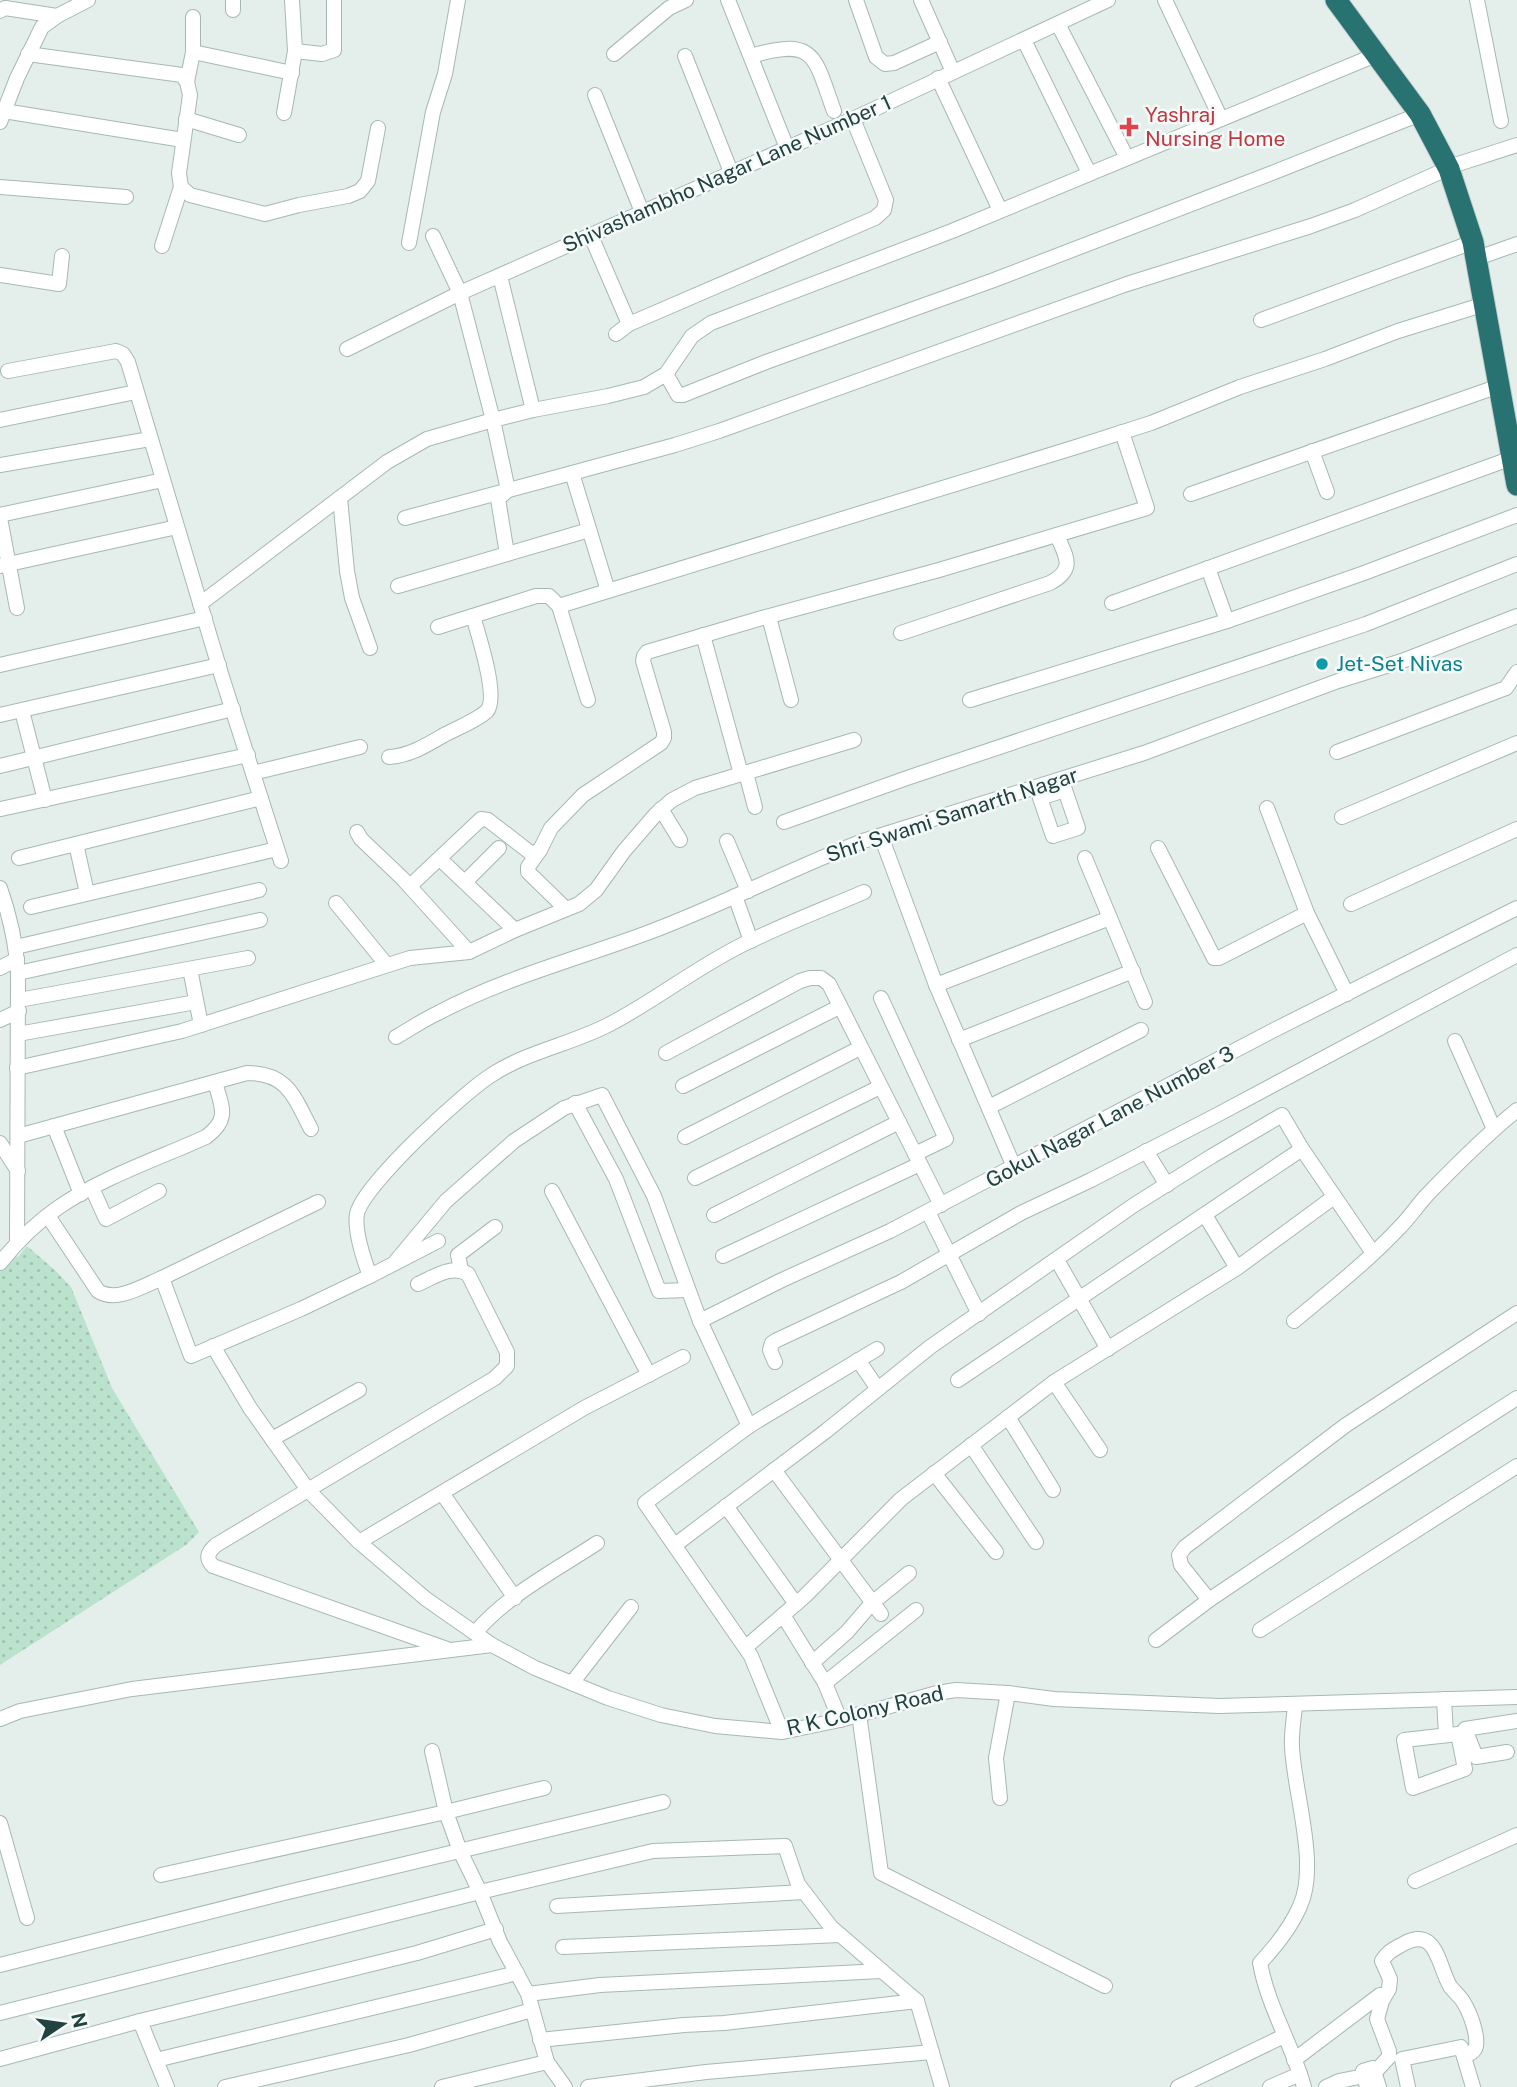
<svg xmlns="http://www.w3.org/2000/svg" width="1517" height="2087" viewBox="0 0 1517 2087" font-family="'Public Sans',sans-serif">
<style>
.park{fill:url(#park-dots)}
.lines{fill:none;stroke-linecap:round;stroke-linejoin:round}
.street-casing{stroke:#a6b8b5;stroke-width:16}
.highway-casing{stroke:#c1caca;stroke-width:23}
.street{stroke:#fff;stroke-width:14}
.highway{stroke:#297272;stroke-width:21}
.health-dot{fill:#e0444e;stroke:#f5faf9;stroke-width:2.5}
.culture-dot{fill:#0f9aa8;stroke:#f5faf9;stroke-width:2.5}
.labels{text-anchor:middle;stroke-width:5;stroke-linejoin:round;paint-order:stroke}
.health-label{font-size:21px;fill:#be3a42;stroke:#f5faf9;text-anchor:start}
.street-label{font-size:21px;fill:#214240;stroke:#f5faf9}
.culture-label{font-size:21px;fill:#0d838f;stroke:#f5faf9;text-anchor:start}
</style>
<defs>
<pattern id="park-dots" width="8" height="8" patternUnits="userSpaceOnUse" patternTransform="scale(1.75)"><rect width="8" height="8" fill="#bae2cd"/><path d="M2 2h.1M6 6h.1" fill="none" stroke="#a0c3b1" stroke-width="1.8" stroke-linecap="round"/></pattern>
</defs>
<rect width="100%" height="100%" fill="#e4efec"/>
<polygon class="park" points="27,1246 57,1272 71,1287 112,1388 199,1532 186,1545 0,1665 0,1270 13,1255 18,1257"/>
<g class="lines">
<g class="street-casing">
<g id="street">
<polyline points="233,0 233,10"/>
<polyline points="728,0 787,148"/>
<polyline points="856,0 876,57 885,64 894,63 940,42"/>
<polyline points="921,0 953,72"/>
<polyline points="1165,0 1221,119"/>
<polyline points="1477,0 1501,121"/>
<polyline points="0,11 5,8 57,16"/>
<polyline points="1058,24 1127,158"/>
<polyline points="1024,40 1089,173"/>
<polyline points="295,51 322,54 334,50 334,0"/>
<polyline points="193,52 292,73"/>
<polyline points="28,54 182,75 187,82 190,95 179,173 181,187 190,195 265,214 299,205 348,196 360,191 368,181 378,128"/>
<polyline points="614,54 669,8 686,0"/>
<polyline points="685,56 731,172"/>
<path d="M751 56C816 37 814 56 834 111"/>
<polyline points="938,78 1000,210"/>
<polyline points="187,82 193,52 193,17"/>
<polyline points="595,95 642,212"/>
<polyline points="4,111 183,140"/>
<polyline points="284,113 295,51 292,0"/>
<polyline points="186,119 239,135"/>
<polyline points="0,122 17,78 42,27 57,16 88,0"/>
<polyline points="0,187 126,197"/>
<polyline points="433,236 460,293 493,420 508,490 498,499 507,554"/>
<polyline points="591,236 629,324"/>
<polyline points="409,243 433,112 445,74 458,0"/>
<polyline points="162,246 181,187"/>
<polyline points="1486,255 1517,244"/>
<polyline points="0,275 59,284 62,256"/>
<polyline points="500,276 533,410"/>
<polyline points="1261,320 1473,242"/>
<polyline points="616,334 629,324 875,218 884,210 886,200 853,119"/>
<polyline points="347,349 460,293 853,119 1108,0"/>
<polyline points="8,371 116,351 123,354 128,362 222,677 281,861"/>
<polyline points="666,374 678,395 683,395 766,362 994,280 1272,173 1420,114"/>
<polyline points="0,420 136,392"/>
<polyline points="1312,451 1327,492"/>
<polyline points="0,465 150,439"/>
<polyline points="1191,494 1499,386"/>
<polyline points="340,498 347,571 352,598 370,648"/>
<polyline points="0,515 163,480"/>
<polyline points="0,518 17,608"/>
<polyline points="405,518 572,473"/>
<polyline points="0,566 177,527"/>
<polyline points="1208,568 1227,621"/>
<polyline points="398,586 589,530"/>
<polyline points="608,591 572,473 675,445 719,431 1127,284 1311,226 1355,210 1458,164 1517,145"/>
<polyline points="1112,603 1512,458"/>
<polyline points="200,604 387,462 427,439 493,420 533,410 608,396 644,387 666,374 692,336 711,323 952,231 1378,54"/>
<polyline points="559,606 1076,447 1151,423 1240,387 1325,359 1398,331 1485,304"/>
<polyline points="769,617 791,700"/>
<polyline points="438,627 536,596 549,596 559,606 588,700"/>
<path d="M901 633 1050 583C1076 569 1066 557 1057 535"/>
<polyline points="703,635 741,774"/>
<polyline points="0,665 205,618"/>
<polyline points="970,700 1230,620 1364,573 1517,515"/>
<polyline points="22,711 45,800"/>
<polyline points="0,715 219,665"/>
<polyline points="1337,752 1506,688 1517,672"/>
<path d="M389 757C409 756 427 745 444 735 457 728 476 721 487 711 499 697 478 634 473 616"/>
<polyline points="0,766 233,709"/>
<polyline points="253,773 360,747"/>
<polyline points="746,773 755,807"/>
<polyline points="1062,779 1065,790 1078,828 1053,836 1040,798 1065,790"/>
<polyline points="1267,808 1307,913 1347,994"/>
<polyline points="1,809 248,755"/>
<polyline points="661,809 680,840"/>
<polyline points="1342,817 1517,743"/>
<polyline points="784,822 907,778 1366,624 1517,564"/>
<polyline points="357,832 361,839 402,878 469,952"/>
<polyline points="881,836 936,985 1014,1167"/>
<polyline points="727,841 748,891"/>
<polyline points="76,844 87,893"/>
<polyline points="1158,848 1214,958 1219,958 1307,913"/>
<polyline points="540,850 528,867 528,872 566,909"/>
<polyline points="19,858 261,798"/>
<polyline points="1085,858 1145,1002"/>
<polyline points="440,859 515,930"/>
<polyline points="465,882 499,848"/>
<polyline points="410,886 481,819 488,820 532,854 540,850 551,828 583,795 661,743 664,738 664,732 643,661 644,656 647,652 762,618 939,570 1147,508 1122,432"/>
<path d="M0 888C10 916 16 944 18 973L17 1243"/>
<polyline points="735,896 751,941"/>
<polyline points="336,903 386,964"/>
<polyline points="1351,904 1517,829"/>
<polyline points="31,907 277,849"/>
<polyline points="16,947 259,890"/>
<polyline points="0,968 17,959"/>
<polyline points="190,969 201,1025"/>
<polyline points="18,973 260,920"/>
<polyline points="936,985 1110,918"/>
<polyline points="881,998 946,1139 915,1154"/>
<polyline points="19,1000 248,958"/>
<polyline points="0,1020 19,1011"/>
<polyline points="18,1034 196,1002"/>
<path d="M396 1037C410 1029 423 1020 438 1013 504 978 577 959 647 933 720 906 790 869 863 841L1144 753 1338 681 1402 661 1517 616"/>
<polyline points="959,1040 1133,971"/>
<polyline points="1455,1041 1494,1129"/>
<polyline points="666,1053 800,981 810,978 821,978 829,984 941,1205"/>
<polyline points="17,1068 182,1031 410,958 469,952 515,930 579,904 596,890 624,851 656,814 672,800 695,788 854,740"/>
<polyline points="683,1086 839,1007"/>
<polyline points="575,1103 616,1179 659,1291 688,1290"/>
<polyline points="989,1107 1141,1030"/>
<polyline points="54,1126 81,1194"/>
<path d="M18 1136 247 1073C288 1073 294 1097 311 1129"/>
<polyline points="685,1137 860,1048"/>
<polyline points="0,1143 18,1171"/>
<polyline points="1146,1151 1167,1185"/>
<polyline points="695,1178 880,1087"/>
<polyline points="92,1188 106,1219 159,1191"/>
<polyline points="552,1191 649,1375"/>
<polyline points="928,1212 979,1314"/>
<polyline points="714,1215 899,1122"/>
<polyline points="1205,1215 1237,1268"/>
<path d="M48 1216 98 1291C116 1303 143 1286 162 1278L191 1356 301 1309 370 1276 438 1241"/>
<polyline points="723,1256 920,1164"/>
<polyline points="1057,1260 1108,1349"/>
<polyline points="396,1261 446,1201 514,1141 564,1108 602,1095 654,1196 700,1321 749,1426 645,1503 751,1656 782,1732"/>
<path d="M0 1263C17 1242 37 1222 59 1207 103 1177 157 1159 206 1137 230 1119 222 1108 215 1082"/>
<polyline points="461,1270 458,1255 495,1227"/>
<path d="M370 1276C364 1260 354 1232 357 1214 363 1185 465 1091 493 1074 529 1051 572 1044 610 1024 654 1001 693 970 738 947 779 926 822 910 864 892"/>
<polyline points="162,1278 318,1202"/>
<path d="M418 1284C434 1277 452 1264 468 1274L507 1352V1366L495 1378 216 1545C208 1552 205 1558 213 1566L450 1650"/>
<polyline points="700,1321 782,1280 890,1231 1274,1030 1517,908"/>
<path d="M1294 1321C1330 1291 1367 1262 1399 1228 1409 1218 1417 1206 1427 1195 1455 1166 1485 1136 1517 1110"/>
<polyline points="213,1346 250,1408 308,1490 359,1542 426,1599 492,1645 535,1668 608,1698 661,1715 715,1726 782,1732 840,1720 937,1693 956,1690 1008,1693 1054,1699 1219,1706 1517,1697"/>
<polyline points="858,1360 878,1389"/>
<polyline points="775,1362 770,1350 772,1343 777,1340 901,1282 1021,1213 1091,1180 1215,1116 1517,955"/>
<polyline points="958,1380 1302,1149"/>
<polyline points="1054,1382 1100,1450"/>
<polyline points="1008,1417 1053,1490"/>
<polyline points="749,1426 877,1349"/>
<polyline points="272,1439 359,1390"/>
<polyline points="971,1445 1036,1542"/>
<polyline points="774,1470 881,1614"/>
<polyline points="934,1473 996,1552"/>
<polyline points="442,1493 515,1598"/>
<polyline points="726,1506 796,1604"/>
<polyline points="359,1542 584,1408 683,1357"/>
<polyline points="675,1545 826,1431 930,1347 1134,1205 1212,1156 1282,1115 1302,1149 1373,1253"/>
<polyline points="1209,1600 1181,1565 1179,1555 1185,1547 1346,1425 1517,1313"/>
<polyline points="783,1615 825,1683"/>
<polyline points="1260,1630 1517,1466"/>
<path d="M475 1633C507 1595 556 1570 597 1543"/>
<polyline points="1156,1640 1209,1600 1337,1514 1517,1398"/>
<polyline points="746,1647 805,1596 901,1499 1054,1382 1237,1268 1334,1197"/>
<polyline points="812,1663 847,1632 872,1603 909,1573"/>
<polyline points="572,1683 631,1607"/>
<polyline points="1444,1699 1446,1735"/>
<path d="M1295 1705C1294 1719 1291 1734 1292 1747 1294 1792 1319 1865 1300 1906 1291 1927 1275 1947 1260 1963 1268 2007 1292 2044 1304 2087"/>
<polyline points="859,1714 881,1873 1105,1986"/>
<polyline points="0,1719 20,1711 132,1689 492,1645"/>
<polyline points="840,1720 825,1683 916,1610"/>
<polygon points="1458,1734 1465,1769 1413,1788 1404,1740"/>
<polyline points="432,1751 446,1812 544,1788"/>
<polyline points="1507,1752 1476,1757 1465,1729 1517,1721"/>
<polyline points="1000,1798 996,1758 1008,1693"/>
<polyline points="0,1823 27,1918"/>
<polyline points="161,1875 446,1812 460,1851 480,1892 653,1851 785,1846 798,1884 831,1927 917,2001 942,2087"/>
<polyline points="1415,1881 1517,1835"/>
<polyline points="557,1906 804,1892"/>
<polyline points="563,1947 840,1935"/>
<polyline points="0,1965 284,1893 663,1802"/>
<polyline points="528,1994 600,1985 882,1971"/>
<polyline points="0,2013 480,1892 500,1942 528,1994 547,2062 565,2087"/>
<polyline points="140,2021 167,2087"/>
<polyline points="540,2040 684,2025 724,2023 917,2001"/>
<polyline points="0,2059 140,2021 417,1953 496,1929"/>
<polyline points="156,2060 517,1973"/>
<polyline points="1294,2060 1380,1995"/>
<path d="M1375 2072 1389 2057V2051L1377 2019 1382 2001 1389 1989 1390 1979 1382 1961C1387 1952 1394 1949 1403 1944 1437 1925 1438 1966 1450 1986 1454 1992 1461 1997 1464 2003 1470 2013 1478 2034 1476 2046 1475 2052 1469 2054 1464 2056"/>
<polyline points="225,2087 409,2045 532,2010"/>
<polyline points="442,2087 547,2062"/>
<polyline points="588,2087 706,2072 932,2052"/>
<polyline points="1178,2087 1284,2036"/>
<polyline points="1270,2087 1300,2074"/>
<polyline points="1326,2087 1339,2081 1364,2076"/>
<polyline points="1367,2087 1363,2071 1373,2068 1379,2087"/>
<polyline points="1408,2087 1402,2059 1461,2047 1473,2087"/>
</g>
</g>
<g class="highway-casing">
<polyline id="highway" points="1336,0 1420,114 1449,169 1473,242 1517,485"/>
</g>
<use href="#street" class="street"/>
<use href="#highway" class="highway"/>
</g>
<path class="health-dot" d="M1125.5 116.5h7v7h7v7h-7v7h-7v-7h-7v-7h7z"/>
<circle class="culture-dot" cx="1322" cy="664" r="7"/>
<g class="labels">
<g class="health-label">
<text x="1145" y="122">Yashraj<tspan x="1145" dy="24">Nursing Home</tspan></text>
</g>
<g class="street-label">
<text transform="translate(727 174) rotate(-24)" y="7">Shivashambho Nagar Lane Number 1</text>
<text transform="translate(952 815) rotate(-18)" y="7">Shri Swami Samarth Nagar</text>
<text transform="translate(1110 1117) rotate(-28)" y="7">Gokul Nagar Lane Number 3</text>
<text transform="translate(865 1711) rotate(-13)" y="7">R K Colony Road</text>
</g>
<g class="culture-label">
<text x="1336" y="671">Jet-Set Nivas</text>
</g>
</g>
<g transform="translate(63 2024) rotate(77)" stroke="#f5faf9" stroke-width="5" paint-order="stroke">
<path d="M0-5L12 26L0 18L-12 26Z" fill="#214240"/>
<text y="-10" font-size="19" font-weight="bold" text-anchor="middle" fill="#214240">N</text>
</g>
</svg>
